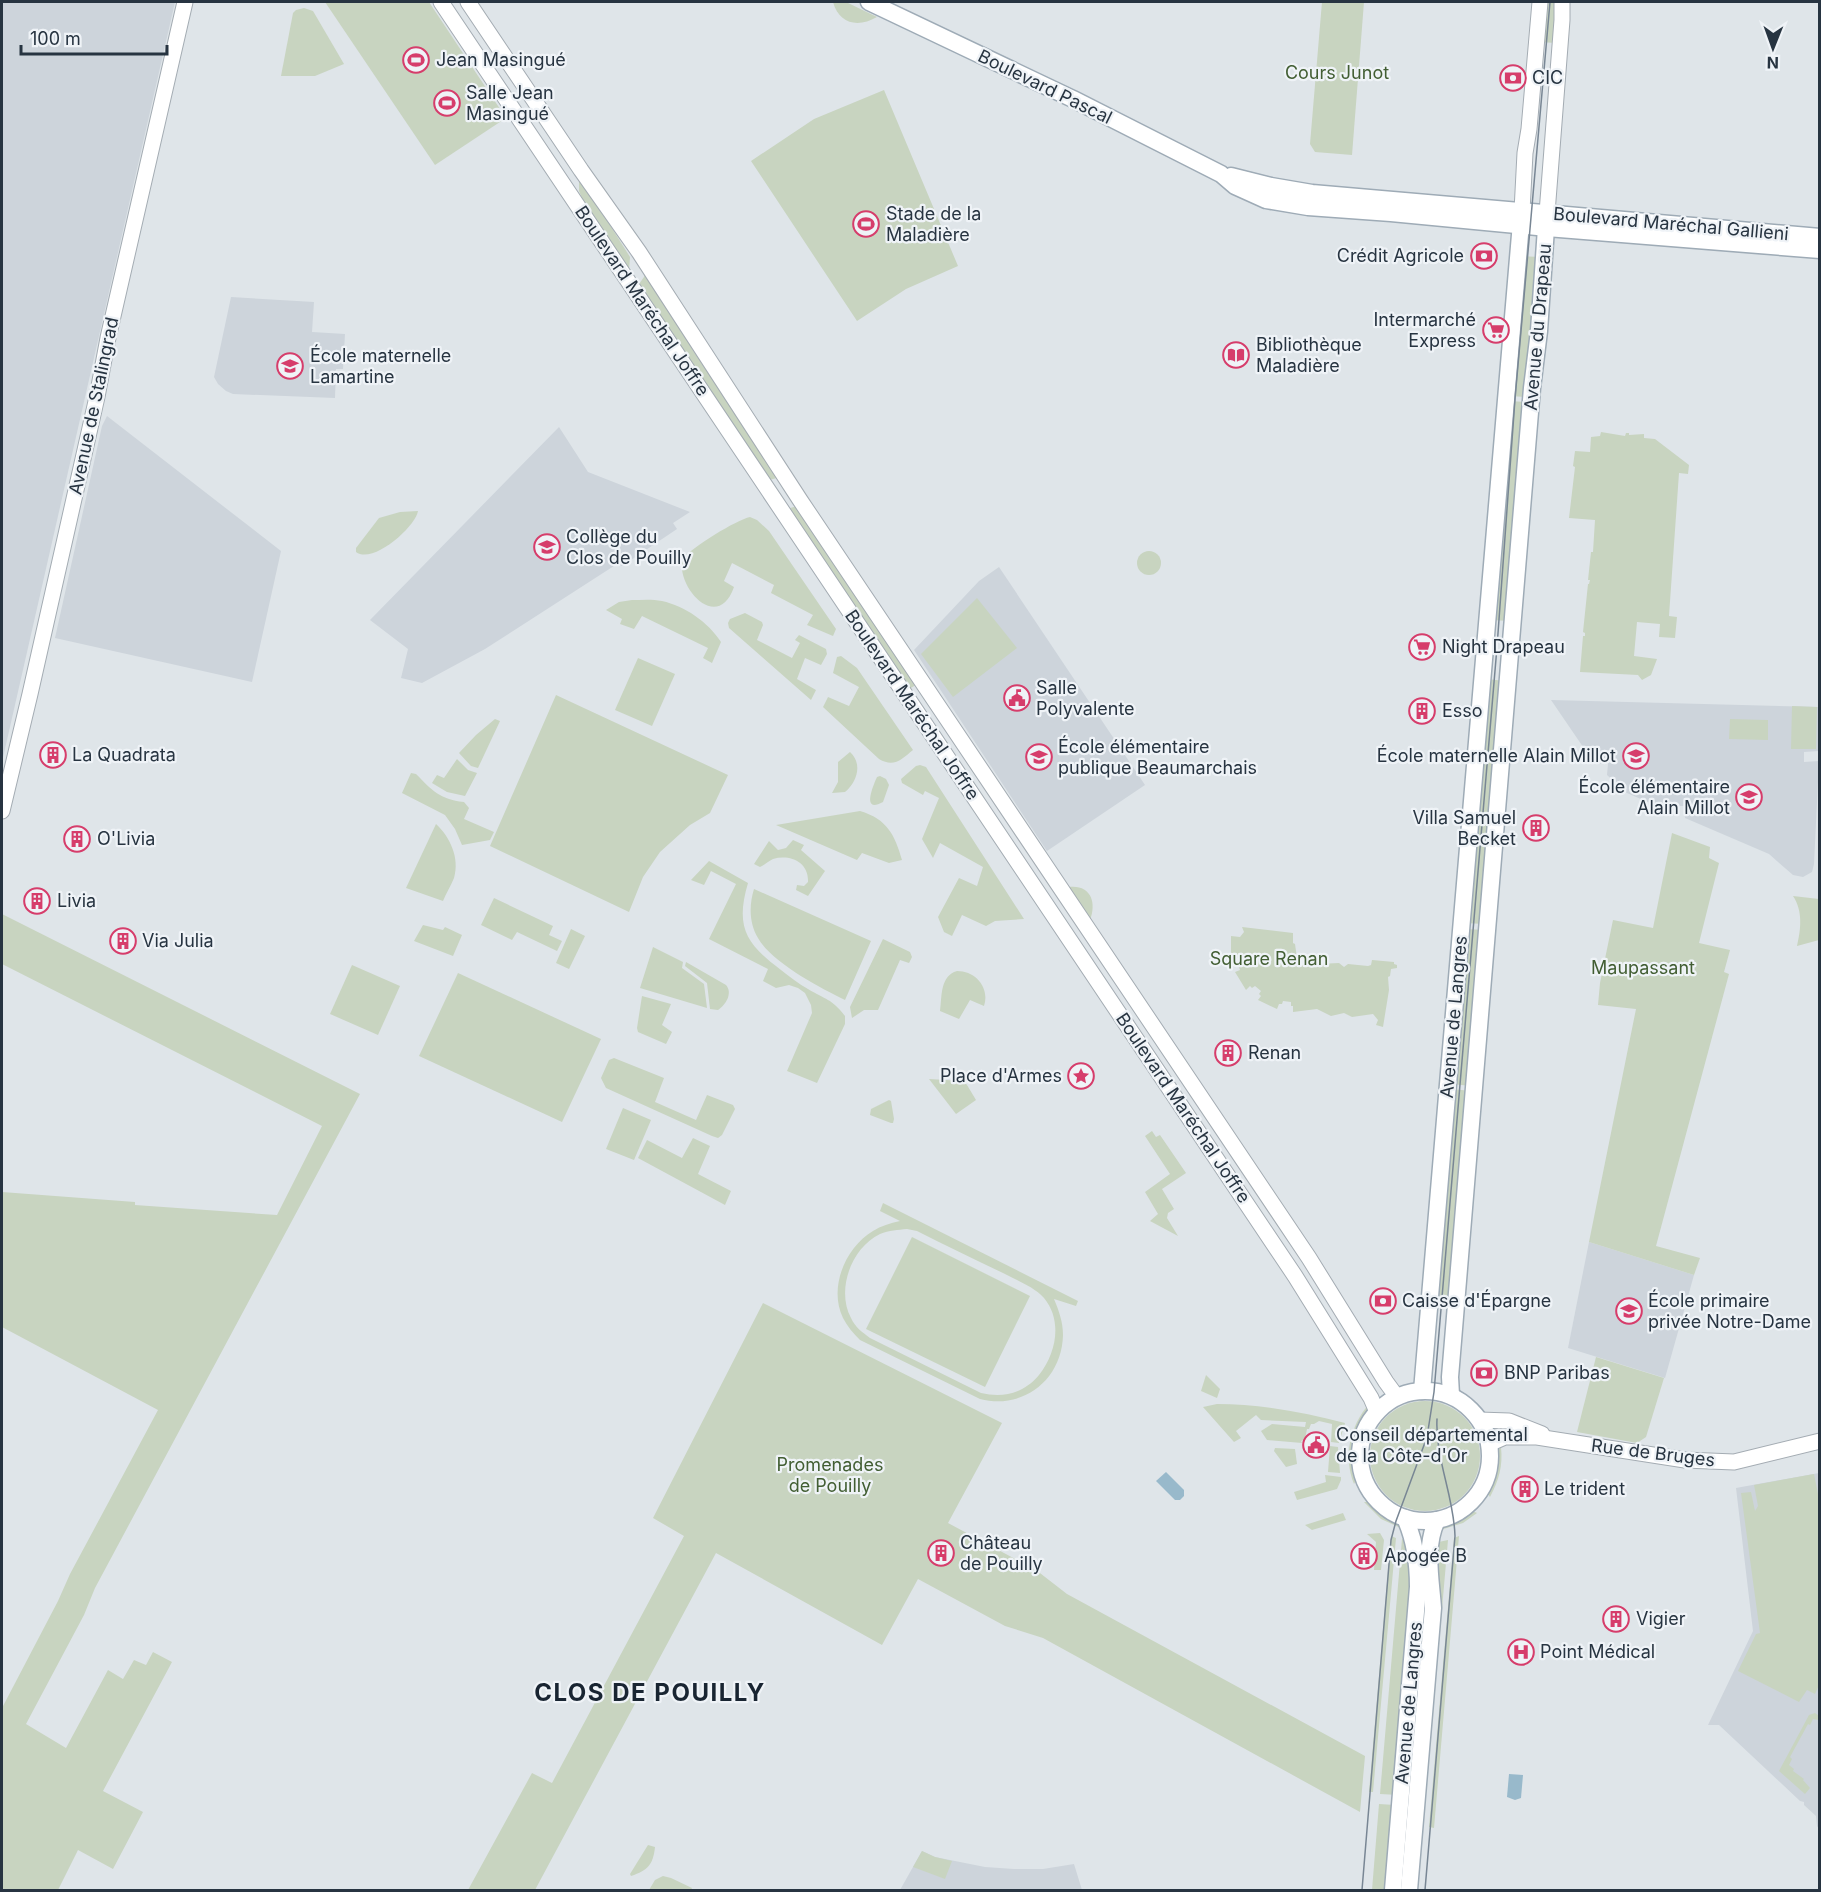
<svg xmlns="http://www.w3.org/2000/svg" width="1821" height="1892" viewBox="0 0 1821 1892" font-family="Inter,sans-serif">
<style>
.built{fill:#cdd4db}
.green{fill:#c8d4c0;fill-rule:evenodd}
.water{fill:#98b9cb}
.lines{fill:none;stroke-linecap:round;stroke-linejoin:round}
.secondary-casing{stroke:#a4acb3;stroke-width:17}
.primary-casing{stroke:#9eabb6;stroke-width:19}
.secondary{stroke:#fff;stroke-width:15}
.primary{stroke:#fff;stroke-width:16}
.tram{stroke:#788694;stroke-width:1.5}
.labels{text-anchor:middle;stroke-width:4.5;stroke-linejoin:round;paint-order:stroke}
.poi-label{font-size:18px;fill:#273441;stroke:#eff3f7;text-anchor:start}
.park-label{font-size:18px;fill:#425e33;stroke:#eff3f7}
.street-label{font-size:18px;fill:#273441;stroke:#eff3f7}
.district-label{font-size:24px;font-weight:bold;letter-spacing:1.5px;fill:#192532;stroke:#eff3f7}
</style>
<rect width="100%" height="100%" fill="#dfe5e9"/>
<g class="built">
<polygon points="2,2 175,2 2,762"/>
<polygon points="231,297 314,302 312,332 345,334 343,369 336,369 335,398 233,394 226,391 218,384 214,377"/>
<polygon points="107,416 281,551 252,682 55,638 102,426"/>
<polygon points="559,427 588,472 690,512 673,523 677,529 622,566 617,564 485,649 422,683 401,678 408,649 370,620"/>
<polygon points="999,567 1145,785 1047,851 914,650 979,581"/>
<polygon points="1551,700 1818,707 1819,751 1804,752 1804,762 1819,761 1814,864 1812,872 1803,877 1793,875 1769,854 1685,818 1684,806 1675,806 1673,813 1627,793 1607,775 1608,764 1594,763"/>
<polygon points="1589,1242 1694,1275 1665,1378 1568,1348"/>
<polygon points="1819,1473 1819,1829 1817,1826 1816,1816 1804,1805 1804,1802 1800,1801 1719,1725 1708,1725 1753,1631 1736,1488"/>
<polygon points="922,1851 935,1857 985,1867 1014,1869 1043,1869 1074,1864 1082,1890 900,1890"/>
</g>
<g class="green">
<polygon points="325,2 429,2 506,118 435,165"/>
<path d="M833 2H846L877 17C858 28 839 24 833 2Z"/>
<polygon points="1322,2 1364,2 1352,155 1315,152 1310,144"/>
<polygon points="1543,2 1558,2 1556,43 1539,42"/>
<polygon points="304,8 313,11 344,64 315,76 281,76 293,13 296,10"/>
<polygon points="884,90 958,266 906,289 857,321 751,161 814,119"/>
<polygon points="579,181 583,182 630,257 629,270 584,203 579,191"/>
<polygon points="1521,256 1540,257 1528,397 1509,396"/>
<polygon points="646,270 694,352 773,469 777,478 769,480 640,290 639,284 644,277"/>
<polygon points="1509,401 1528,402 1510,621 1491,620"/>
<polygon points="1601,432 1625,436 1626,433 1629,433 1629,435 1644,434 1644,438 1655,439 1689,465 1688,474 1679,473 1669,616 1677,617 1675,638 1659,637 1660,624 1637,622 1634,656 1657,659 1651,675 1642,680 1638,675 1580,672 1583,636 1585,636 1585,633 1583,632 1588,584 1589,584 1590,580 1588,580 1591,552 1593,552 1595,520 1569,518 1575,467 1573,466 1575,451 1590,452 1591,437 1600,436"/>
<polygon points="797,506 916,685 907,690 787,509"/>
<path d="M418 511C416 526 373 565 356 552V548L379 518 400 512Z"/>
<path d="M750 517 757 520 769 531 836 629 833 636 807 625 813 615 771 593 774 585 732 563 724 581 734 587C717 635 674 584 683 558 693 547 736 520 750 517Z"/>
<circle cx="1149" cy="563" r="12"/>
<polygon points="977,598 1017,648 953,697 921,654"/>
<path d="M632 600C642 600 652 599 662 601 685 606 708 622 721 642L712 663 703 658 708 648 642 616 634 629 620 624 622 619 606 610 619 602Z"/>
<polygon points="745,613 762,622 763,625 757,640 792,658 800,643 795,640 799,635 826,649 827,654 821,665 805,658 797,679 816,690 811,700 729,628 728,623 730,619"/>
<path d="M841 656 857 668 913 750C902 759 894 768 879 759L823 707 828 697 849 706 859 687 833 673 837 657Z"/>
<polygon points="638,658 675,674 652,726 615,710"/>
<polygon points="1487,679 1505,681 1484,924 1465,923"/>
<polygon points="556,695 728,775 710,813 690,825 660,852 643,877 629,912 490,846"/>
<polygon points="1792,706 1817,707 1816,749 1791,749"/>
<polygon points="495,719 500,721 478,768 471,766 459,753 476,735"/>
<polygon points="1730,719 1768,720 1768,740 1729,739"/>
<path d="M850 752C863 764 857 782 845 792L832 793 838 782V762Z"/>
<polygon points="457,759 468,770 477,773 465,796 447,792 432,783 437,775 444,778"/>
<polygon points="920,765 926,767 1024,919 995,921 986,926 962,915 952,936 944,932 938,917 959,878 977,886 983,867 940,843 933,858 922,839 939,798 925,791 923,795 902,783 901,779 916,766"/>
<path d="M411 773 416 774C433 791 439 799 464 802L469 808 464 819 494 832 490 840 462 845 455 829 445 815 402 793Z"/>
<path d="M880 776 886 779 889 785 883 802C861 814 873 786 877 777Z"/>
<path d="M860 811C887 819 895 835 902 860L889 863 862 853 857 860 776 825Z"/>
<path d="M436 824C450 837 460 858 454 878 451 886 446 893 443 901L406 888Z"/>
<polygon points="1672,833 1710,847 1709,858 1719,863 1699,943 1730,950 1724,972 1729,974 1656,1246 1700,1258 1694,1275 1589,1242 1636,1009 1598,1005 1600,983 1613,920 1653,928"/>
<path d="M793 840 804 845 801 850 825 871 808 896 796 890 797 885 804 886 808 882C809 862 790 854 773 859 769 861 764 865 760 867L754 864 769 841 778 850 786 848Z"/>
<path d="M709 861 748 883C735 927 746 944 781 970 790 977 799 984 808 989 826 1000 831 998 845 1016V1024L817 1083 787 1071 812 1013 811 1005 805 993 798 988 789 985 776 988 763 981 768 969 709 939 736 884 711 871 704 885 691 880Z"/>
<path d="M1068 887C1090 884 1097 901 1090 920Z"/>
<path d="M754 889 871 941 845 1000C820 988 771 962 758 938 749 923 749 905 754 889Z"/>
<path d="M1793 896 1819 899V940L1797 946C1801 929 1803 911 1793 896Z"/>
<polygon points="494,898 553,926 549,935 562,941 557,951 517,932 512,940 481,925"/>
<polygon points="2,914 360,1094 95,1588 84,1615 26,1724 66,1748 108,1670 123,1679 134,1660 146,1665 153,1652 172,1662 103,1791 143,1812 113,1869 78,1850 58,1890 2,1890 2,1708 58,1601 70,1574 158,1410 2,1327 2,1192 135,1202 135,1205 277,1215 322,1126 2,964"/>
<polygon points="423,925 443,930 445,927 462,935 453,956 414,941"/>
<polygon points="1242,927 1293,933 1293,943 1295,944 1298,965 1339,963 1344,967 1348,964 1368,966 1371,965 1372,960 1394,962 1394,964 1397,965 1397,968 1391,969 1390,976 1388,977 1389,990 1383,1027 1376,1025 1378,1020 1373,1014 1352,1017 1344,1013 1331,1016 1317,1009 1293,1012 1293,1006 1291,1006 1291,1002 1283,1001 1282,1004 1279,1004 1277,1009 1258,1000 1261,996 1259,994 1261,991 1255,986 1252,988 1250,986 1246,990 1235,972 1240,970 1239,967 1243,966 1240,958 1237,958 1236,955 1231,956 1231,936 1240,937 1244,932"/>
<polygon points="571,929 585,936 569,969 556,963"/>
<polygon points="1465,929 1484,930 1471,1086 1452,1084"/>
<polygon points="883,939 910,952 912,957 909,963 900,960 878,1010 864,1010 852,1018 850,1007"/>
<polygon points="653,947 683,962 682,968 704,984 707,1008 640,988"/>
<path d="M686 962 726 985C733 993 726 1005 718 1010L710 1009 707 983 685 966Z"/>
<polygon points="352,965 400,986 378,1035 330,1014"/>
<path d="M957 971C976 971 990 988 984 1006L970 1000 959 1019 940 1011C942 996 940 976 957 971Z"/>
<polygon points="458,973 601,1039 562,1122 419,1056"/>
<polygon points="642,996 671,1004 662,1025 672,1032 666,1044 638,1032 637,1028"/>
<polygon points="614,1058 664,1078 655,1102 696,1120 707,1095 733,1105 735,1109 722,1135 718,1138 712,1136 606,1088 601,1078 609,1060"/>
<polygon points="929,1079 963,1081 967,1085 976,1100 956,1114"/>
<polygon points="1452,1089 1471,1091 1454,1297 1434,1295"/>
<polygon points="889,1100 891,1101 894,1119 893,1123 891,1123 870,1115 871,1109"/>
<polygon points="623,1108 651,1120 634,1160 606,1149"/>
<polygon points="1152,1131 1156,1137 1160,1135 1186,1173 1162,1189 1174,1209 1168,1213 1167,1218 1178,1236 1150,1221 1158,1214 1145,1192 1170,1174 1145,1136"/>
<polygon points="693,1138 710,1146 698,1174 731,1191 725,1205 638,1158 647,1140 682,1158"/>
<path d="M883 1203 1078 1301 1076 1306 1054 1299C1059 1311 1063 1322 1063 1335 1062 1380 1023 1410 980 1399L860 1340C853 1333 847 1326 843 1318 828 1287 846 1247 873 1231 881 1226 890 1223 900 1221L880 1211ZM907 1229 917 1231C946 1246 976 1260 1005 1274 1018 1281 1034 1287 1044 1298 1063 1321 1056 1354 1039 1375 1023 1394 1003 1398 981 1393L870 1338C862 1332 855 1327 851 1318 836 1290 851 1248 880 1234 889 1230 898 1230 907 1229Z"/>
<polygon points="912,1237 1030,1296 985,1387 866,1329"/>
<polygon points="763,1303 1002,1423 948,1523 1036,1570 1067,1594 1365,1756 1360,1812 1043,1638 1005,1626 918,1579 882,1645 716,1553 535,1890 468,1890 532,1773 552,1783 684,1536 653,1518"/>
<polygon points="1596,1357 1664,1378 1646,1437 1637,1443 1577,1432"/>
<polygon points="1206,1375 1220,1389 1217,1398 1201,1391"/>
<circle cx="1425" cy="1456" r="55"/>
<path d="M1217 1404C1259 1404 1304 1412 1345 1423L1339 1443 1331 1442 1332 1424 1319 1421 1314 1424H1311L1309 1429H1307L1305 1439 1301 1441 1302 1443 1267 1440 1261 1431 1272 1424 1305 1427 1306 1422 1261 1420 1256 1415 1236 1431 1241 1438 1234 1442 1203 1407Z"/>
<path d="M1369 1404C1369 1420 1360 1434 1358 1451 1356 1462 1362 1474 1354 1484 1343 1456 1350 1426 1369 1404Z"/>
<polygon points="1330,1446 1338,1447 1340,1473 1328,1472"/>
<path d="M1501 1447C1503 1466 1499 1480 1490 1497L1485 1490C1491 1475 1489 1458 1501 1447Z"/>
<polygon points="1275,1448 1295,1449 1297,1464 1286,1467 1274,1451"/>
<polygon points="1814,1474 1820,1504 1819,1685 1815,1694 1807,1690 1799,1702 1738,1671 1756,1634 1760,1633 1741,1493 1751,1492 1755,1511 1758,1506 1754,1485"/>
<polygon points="1325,1475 1341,1477 1341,1480 1337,1489 1297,1500 1294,1492 1326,1482"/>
<polygon points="1364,1502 1370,1502 1377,1505 1400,1521 1405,1530 1381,1519"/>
<path d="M1475 1512 1477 1513 1463 1523 1437 1531C1446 1520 1460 1512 1475 1512Z"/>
<polygon points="1343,1513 1346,1520 1312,1530 1305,1525"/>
<polygon points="1380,1533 1384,1540 1381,1570 1374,1570 1376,1542 1367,1534"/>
<polygon points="1391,1536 1396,1538 1373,1792 1369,1792"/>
<polygon points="1459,1536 1434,1828 1429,1827 1454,1538"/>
<polygon points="1402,1539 1407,1541 1414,1560 1398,1795 1380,1794"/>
<polygon points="1448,1540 1423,1827 1420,1827 1434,1543"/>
<polygon points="1815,1713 1819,1716 1819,1720 1813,1719 1810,1725 1808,1724 1790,1757 1792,1759 1789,1765 1794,1769 1793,1771 1804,1779 1803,1780 1810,1788 1805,1794 1779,1771 1809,1715"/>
<polygon points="1379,1804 1395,1805 1388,1890 1372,1890"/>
<path d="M648 1845 655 1847C653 1865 648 1870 631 1876L630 1874Z"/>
<polygon points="922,1851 935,1857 952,1861 945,1879 913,1867"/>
<polygon points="663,1876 671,1878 692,1888 691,1890 649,1890 655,1880"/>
</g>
<g class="water">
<polygon points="1166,1472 1184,1490 1184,1496 1180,1500 1175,1500 1156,1481"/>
<polygon points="1509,1774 1523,1775 1521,1798 1515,1800 1507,1797"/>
</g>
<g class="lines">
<g class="secondary-casing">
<g id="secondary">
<polyline points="441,2 1295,1276 1371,1398 1377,1412"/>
<polyline points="468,2 581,170 639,252 800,500 1309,1258 1386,1382 1397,1397"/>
<polyline points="1522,211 1525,153 1529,129 1540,2"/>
<polyline points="1547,213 1562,20 1562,2"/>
<polyline points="2,811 30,694 97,397 108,338 185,2"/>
<polyline points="1479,1420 1509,1421 1542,1434"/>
<polyline points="1489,1444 1505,1437 1537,1437 1685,1460 1734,1462 1820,1441"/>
</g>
</g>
<g class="primary-casing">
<g id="primary">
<polyline points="869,2 1073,99 1221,174 1235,186 1266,200 1308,207 1391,213 1547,228 1820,250"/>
<polyline points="1231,176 1271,186 1312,193 1820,237"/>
<polyline points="1422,1391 1522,211"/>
<circle cx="1425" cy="1456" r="65"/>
<polyline points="1451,1395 1450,1377 1532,388 1539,331 1547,213"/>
<path d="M1393 1890 1418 1587C1418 1562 1415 1540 1405 1518"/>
<path d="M1409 1890 1433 1608C1431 1579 1424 1547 1437 1520"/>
</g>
</g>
<use href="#secondary" class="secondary"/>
<use href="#primary" class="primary"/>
<g class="tram">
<polyline points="1362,1890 1391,1540 1396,1521 1427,1437 1434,1392 1497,647 1515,399 1550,2"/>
<path d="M1425 1890 1455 1536C1454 1496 1435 1459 1437 1419"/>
</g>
</g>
<defs>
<g id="stadium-ring" transform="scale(1.35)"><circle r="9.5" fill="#eff3f7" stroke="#d63d6b" stroke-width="1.5"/><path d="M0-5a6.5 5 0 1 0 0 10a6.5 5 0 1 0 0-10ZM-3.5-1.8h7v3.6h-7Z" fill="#d63d6b"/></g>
<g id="bank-ring" transform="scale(1.35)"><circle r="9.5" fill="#eff3f7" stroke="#d63d6b" stroke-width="1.5"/><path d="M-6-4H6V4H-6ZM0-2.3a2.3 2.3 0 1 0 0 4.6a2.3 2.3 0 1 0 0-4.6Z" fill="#d63d6b"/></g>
<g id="supermarket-ring" transform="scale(1.35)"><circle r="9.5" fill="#eff3f7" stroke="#d63d6b" stroke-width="1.5"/><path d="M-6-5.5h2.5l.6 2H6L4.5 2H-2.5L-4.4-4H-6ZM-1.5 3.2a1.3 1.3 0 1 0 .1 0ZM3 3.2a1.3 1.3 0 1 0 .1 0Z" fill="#d63d6b"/></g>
<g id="library-ring" transform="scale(1.35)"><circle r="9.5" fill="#eff3f7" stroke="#d63d6b" stroke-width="1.5"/><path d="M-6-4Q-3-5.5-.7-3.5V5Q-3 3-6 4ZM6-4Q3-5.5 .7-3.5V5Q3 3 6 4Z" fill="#d63d6b"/></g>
<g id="school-ring" transform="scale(1.35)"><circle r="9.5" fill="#eff3f7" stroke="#d63d6b" stroke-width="1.5"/><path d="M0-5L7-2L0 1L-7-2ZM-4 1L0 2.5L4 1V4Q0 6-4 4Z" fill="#d63d6b"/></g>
<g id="civic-ring" transform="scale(1.35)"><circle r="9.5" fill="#eff3f7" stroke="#d63d6b" stroke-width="1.5"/><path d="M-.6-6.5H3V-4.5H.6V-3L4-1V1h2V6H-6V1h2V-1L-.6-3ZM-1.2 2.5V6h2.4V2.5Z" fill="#d63d6b"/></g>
<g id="building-ring" transform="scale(1.35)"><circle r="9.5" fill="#eff3f7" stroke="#d63d6b" stroke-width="1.5"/><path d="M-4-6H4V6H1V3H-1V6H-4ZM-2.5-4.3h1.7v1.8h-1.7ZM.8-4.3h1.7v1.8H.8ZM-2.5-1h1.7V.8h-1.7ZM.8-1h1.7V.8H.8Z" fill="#d63d6b"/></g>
<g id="sight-ring" transform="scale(1.35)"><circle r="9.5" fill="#eff3f7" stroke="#d63d6b" stroke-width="1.5"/><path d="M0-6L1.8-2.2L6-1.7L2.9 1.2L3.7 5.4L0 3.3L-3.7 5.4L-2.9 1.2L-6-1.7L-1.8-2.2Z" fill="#d63d6b"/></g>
<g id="hospital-ring" transform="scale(1.35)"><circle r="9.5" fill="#eff3f7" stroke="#d63d6b" stroke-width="1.5"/><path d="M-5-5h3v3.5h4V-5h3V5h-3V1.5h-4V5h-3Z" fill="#d63d6b"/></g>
</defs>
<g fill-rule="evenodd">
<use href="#stadium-ring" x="416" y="60"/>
<use href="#bank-ring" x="1513" y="78"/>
<use href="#stadium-ring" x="447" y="103"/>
<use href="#stadium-ring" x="866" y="224"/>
<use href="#bank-ring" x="1484" y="256"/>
<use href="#supermarket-ring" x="1496" y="330"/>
<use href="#library-ring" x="1236" y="355"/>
<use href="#school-ring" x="290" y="366"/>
<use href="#school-ring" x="547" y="547"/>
<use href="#supermarket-ring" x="1422" y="647"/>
<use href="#civic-ring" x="1017" y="698"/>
<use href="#building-ring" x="1422" y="711"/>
<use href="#building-ring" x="53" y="755"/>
<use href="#school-ring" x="1636" y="756"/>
<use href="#school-ring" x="1039" y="757"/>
<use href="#school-ring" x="1749" y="797"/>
<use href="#building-ring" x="1536" y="828"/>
<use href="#building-ring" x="77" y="839"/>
<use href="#building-ring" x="37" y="901"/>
<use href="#building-ring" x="123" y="941"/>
<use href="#building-ring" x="1228" y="1053"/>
<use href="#sight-ring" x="1081" y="1076"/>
<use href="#bank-ring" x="1383" y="1301"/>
<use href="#school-ring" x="1629" y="1311"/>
<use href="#bank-ring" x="1484" y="1373"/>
<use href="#civic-ring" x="1316" y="1445"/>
<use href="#building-ring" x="1525" y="1489"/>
<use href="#building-ring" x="941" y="1553"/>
<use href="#building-ring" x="1364" y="1556"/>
<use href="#building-ring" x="1616" y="1619"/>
<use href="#hospital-ring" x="1521" y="1652"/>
</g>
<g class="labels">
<g class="poi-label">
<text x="436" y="66">Jean Masingué</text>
<text x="1532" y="84">CIC</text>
<text x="466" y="99">Salle Jean<tspan x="466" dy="21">Masingué</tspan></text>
<text x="886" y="220">Stade de la<tspan x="886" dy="21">Maladière</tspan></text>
<text x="1464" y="262" text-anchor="end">Crédit Agricole</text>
<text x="1476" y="326" text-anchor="end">Intermarché<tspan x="1476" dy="21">Express</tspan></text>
<text x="1256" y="351">Bibliothèque<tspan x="1256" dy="21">Maladière</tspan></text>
<text x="310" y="362">École maternelle<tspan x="310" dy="21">Lamartine</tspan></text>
<text x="566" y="543">Collège du<tspan x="566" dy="21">Clos de Pouilly</tspan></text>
<text x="1442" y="653">Night Drapeau</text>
<text x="1036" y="694">Salle<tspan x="1036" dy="21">Polyvalente</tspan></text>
<text x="1442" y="717">Esso</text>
<text x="1058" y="753">École élémentaire<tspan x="1058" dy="21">publique Beaumarchais</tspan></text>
<text x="72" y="761">La Quadrata</text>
<text x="1616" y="762" text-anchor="end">École maternelle Alain Millot</text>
<text x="1730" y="793" text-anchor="end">École élémentaire<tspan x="1730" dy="21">Alain Millot</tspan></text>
<text x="1516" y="824" text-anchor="end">Villa Samuel<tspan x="1516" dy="21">Becket</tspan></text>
<text x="97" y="845">O'Livia</text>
<text x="57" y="907">Livia</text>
<text x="142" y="947">Via Julia</text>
<text x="1248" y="1059">Renan</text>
<text x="1062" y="1082" text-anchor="end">Place d'Armes</text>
<text x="1402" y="1307">Caisse d'Épargne</text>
<text x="1648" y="1307">École primaire<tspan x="1648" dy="21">privée Notre-Dame</tspan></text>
<text x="1504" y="1379">BNP Paribas</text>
<text x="1336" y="1441">Conseil départemental<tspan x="1336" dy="21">de la Côte-d'Or</tspan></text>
<text x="1544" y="1495">Le trident</text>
<text x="960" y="1549">Château<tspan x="960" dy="21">de Pouilly</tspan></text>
<text x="1384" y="1562">Apogée B</text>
<text x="1636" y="1625">Vigier</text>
<text x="1540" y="1658">Point Médical</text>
</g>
<g class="park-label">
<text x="1337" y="79">Cours Junot</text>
<text x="1269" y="965">Square Renan</text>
<text x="1643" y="974">Maupassant</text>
<text x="830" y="1471">Promenades<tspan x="830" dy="21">de Pouilly</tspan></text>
</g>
<g class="street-label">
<text transform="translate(1045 87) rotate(26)" y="6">Boulevard Pascal</text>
<text transform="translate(1671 224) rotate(5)" y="6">Boulevard Maréchal Gallieni</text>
<text transform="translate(642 301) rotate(56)" y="6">Boulevard Maréchal Joffre</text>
<text transform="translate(1538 327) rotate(-85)" y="6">Avenue du Drapeau</text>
<text transform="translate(94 406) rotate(-78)" y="6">Avenue de Stalingrad</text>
<text transform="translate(912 705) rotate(56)" y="6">Boulevard Maréchal Joffre</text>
<text transform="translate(1454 1017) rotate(-85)" y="6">Avenue de Langres</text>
<text transform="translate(1183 1108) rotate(56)" y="6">Boulevard Maréchal Joffre</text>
<text transform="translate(1653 1453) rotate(7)" y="6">Rue de Bruges</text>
<text transform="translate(1409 1703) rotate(-85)" y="6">Avenue de Langres</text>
</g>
<g class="district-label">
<text x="650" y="1701">CLOS DE POUILLY</text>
</g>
</g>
<rect width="1821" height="1892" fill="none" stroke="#273441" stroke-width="6"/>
<g transform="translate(1773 48) rotate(181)" stroke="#eff3f7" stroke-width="4.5" paint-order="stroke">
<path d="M0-4.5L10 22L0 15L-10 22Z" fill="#273441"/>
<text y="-9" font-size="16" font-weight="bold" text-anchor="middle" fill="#273441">N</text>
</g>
<path d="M21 45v9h146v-9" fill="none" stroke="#273441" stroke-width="3"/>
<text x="30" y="45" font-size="18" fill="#273441" stroke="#eff3f7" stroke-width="4.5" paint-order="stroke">100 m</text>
</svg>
